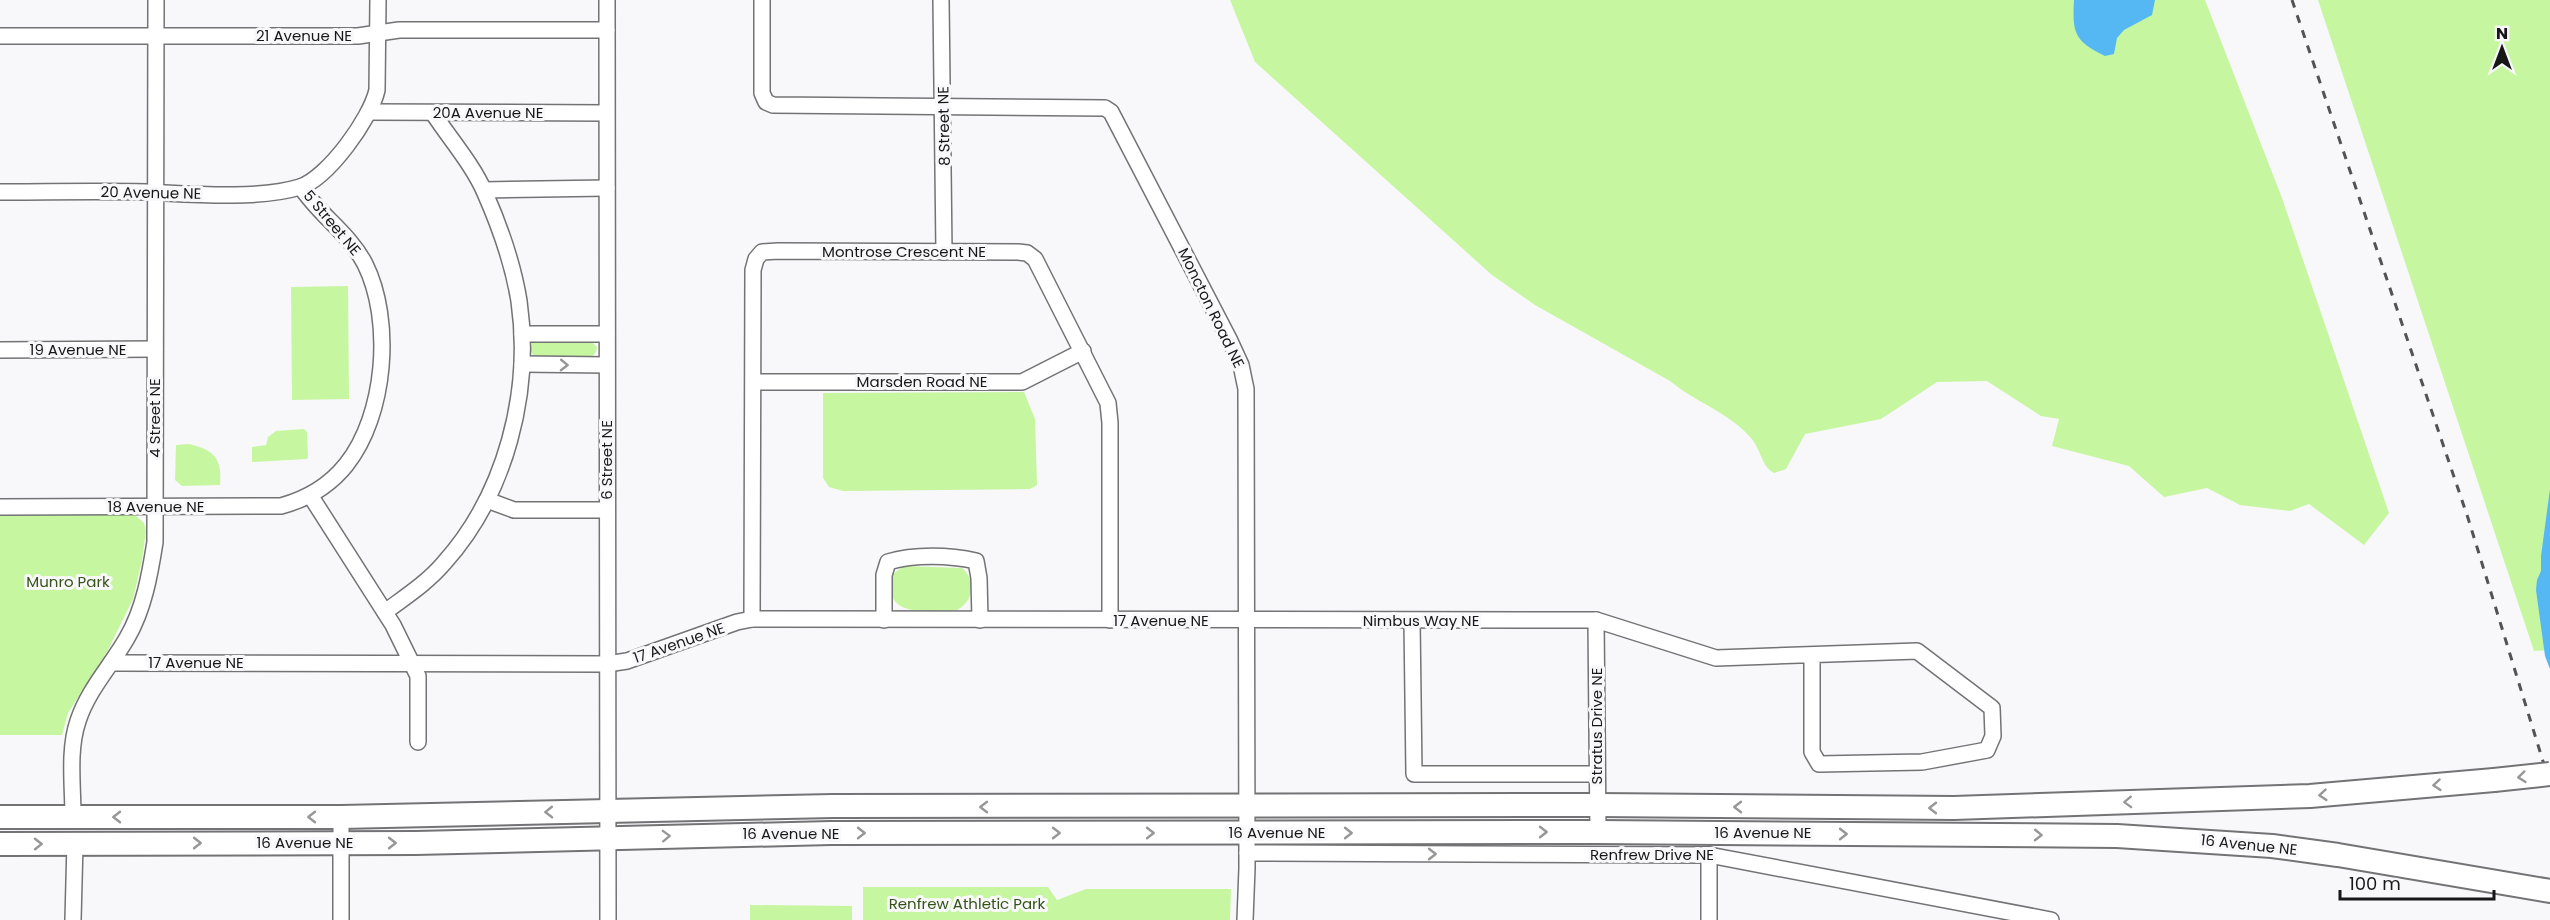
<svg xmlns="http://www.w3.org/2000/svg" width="2550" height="920" viewBox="0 0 2550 920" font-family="Poppins,sans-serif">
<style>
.green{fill:#c7f6a1}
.water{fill:#56b8f2}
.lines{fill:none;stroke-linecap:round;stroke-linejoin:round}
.minor-casing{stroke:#737375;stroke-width:18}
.highway-casing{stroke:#737375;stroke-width:26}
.minor{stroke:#fff;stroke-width:15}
.highway{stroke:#fff;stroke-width:22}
.rail{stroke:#535354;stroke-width:3;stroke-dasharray:8 8;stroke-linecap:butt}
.highway-bridge-casing{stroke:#737375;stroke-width:26;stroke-linecap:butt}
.highway-bridge{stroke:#fff;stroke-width:22}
.oneway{stroke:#979797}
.labels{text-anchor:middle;stroke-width:6;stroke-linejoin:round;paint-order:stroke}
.street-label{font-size:15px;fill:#171718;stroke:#f8f7fa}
.park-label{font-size:15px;fill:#355318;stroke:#f8f7fa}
</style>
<rect width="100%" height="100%" fill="#f8f7fa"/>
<g class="green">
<path d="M1230 0H2205L2282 198 2389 513 2364 545 2309 504 2290 511 2240 505 2207 488 2164 497 2129 466 2052 446 2059 419 2041 416 1987 381 1937 382 1881 419 1805 434 1786 469 1774 473C1761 466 1761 449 1751 438 1730 413 1695 402 1670 381L1535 305 1492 275 1255 62Z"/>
<polygon points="2318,0 2550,0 2550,650 2534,651"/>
<polygon points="348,286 349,399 292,400 291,287"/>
<polygon points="590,340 597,347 596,352 590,359 536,358 530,351 532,343 536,341"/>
<polygon points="1024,392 1035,419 1037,485 1030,489 843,491 829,487 823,478 823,393"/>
<polygon points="304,429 307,432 308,458 306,459 252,462 252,447 266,445 268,437 276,431"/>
<path d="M189 444C215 450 222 459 220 485L182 486 175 480 176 445Z"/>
<polygon points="0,515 135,515 144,523 146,531 142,560 133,599 107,652 68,713 62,735 0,735"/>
<path d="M904 566 962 568C976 579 974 602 957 610 928 610 880 620 893 574Z"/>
<polygon points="863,887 1048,887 1057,900 1086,889 1231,889 1230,920 863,920"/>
<polygon points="750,905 852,906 852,920 750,920"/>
</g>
<g class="water">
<path d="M2074 0H2155L2152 15 2124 30 2117 38 2114 54 2105 56C2075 41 2072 34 2074 0Z"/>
<polygon points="2550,489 2550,669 2545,656 2536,590 2537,580 2541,571 2541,556"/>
</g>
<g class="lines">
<g class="minor-casing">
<g id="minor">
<polyline points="607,0 608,920"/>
<polyline points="762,0 762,93 766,102 773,105 1105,108 1111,112 1230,341 1241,365 1246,389 1247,868 1245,920"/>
<polyline points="941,0 944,252"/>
<polyline points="0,36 358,36 399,30 607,30"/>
<polyline points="369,112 606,113"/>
<polyline points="484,190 607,188"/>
<path d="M0 192C48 192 97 191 146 192 190 194 257 200 300 187 328 178 371 118 377 90L378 0"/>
<polyline points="522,334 607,334"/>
<polyline points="0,350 155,349"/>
<polyline points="522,364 607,365"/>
<polyline points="754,382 1022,382 1083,351"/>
<polyline points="310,495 393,625 418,676 418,742"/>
<polyline points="487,500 514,510 607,510"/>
<path d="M0 507 281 506C307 499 329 486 346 465 386 415 393 320 365 264 349 233 320 216 301 187"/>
<path d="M385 612C405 597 427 583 444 563 506 494 532 392 519 301 513 264 500 227 485 193 473 165 450 139 433 113"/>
<polyline points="752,619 753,270 756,259 762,252 778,251 1018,252 1027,253 1035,259 1108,403 1110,423 1110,620"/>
<path d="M884 620V575L888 562C914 554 950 555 976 561L979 578 980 620"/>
<polyline points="1596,620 1598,832"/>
<polyline points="1412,621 1414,774 1597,774"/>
<polyline points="111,663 607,664 627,661 737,622 752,619 1596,620 1716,658 1917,651 1992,708 1993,736 1987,750 1922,762 1819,764 1812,752 1812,655"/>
<path d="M73 817C73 786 68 750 78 721 88 690 111 666 127 638 144 609 150 574 155 542L156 0"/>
<polyline points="341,817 341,920"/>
<polyline points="1247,853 1709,855 2051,920"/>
<polyline points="73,920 75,843"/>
<polyline points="1709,920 1709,855"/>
</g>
</g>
<g class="highway-casing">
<g id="highway">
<polyline points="0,817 341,817 833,806 1597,805 1954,808 2310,796 2494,780"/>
<polyline points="0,844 416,843 831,833 1598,832 2117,836 2272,846 2338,855 2550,891"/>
</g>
</g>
<use href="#minor" class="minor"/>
<use href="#highway" class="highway"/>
<polyline class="rail" points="2292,0 2468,518 2550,784"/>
<g class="highway-bridge-casing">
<polyline id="highway-bridge" points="2494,780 2550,774"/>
</g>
<use href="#highway-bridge" class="highway-bridge"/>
</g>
<defs><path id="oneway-chevron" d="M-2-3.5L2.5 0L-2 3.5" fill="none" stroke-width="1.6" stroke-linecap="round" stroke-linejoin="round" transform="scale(1.5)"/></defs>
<g class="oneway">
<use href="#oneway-chevron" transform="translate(564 365) rotate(1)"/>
<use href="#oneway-chevron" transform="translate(2522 777) rotate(174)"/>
<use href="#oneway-chevron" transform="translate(2437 785) rotate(175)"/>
<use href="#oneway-chevron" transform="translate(2323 795) rotate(175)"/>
<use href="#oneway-chevron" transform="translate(2128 802) rotate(178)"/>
<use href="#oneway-chevron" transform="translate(984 807) rotate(-180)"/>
<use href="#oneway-chevron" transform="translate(1738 807) rotate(-180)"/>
<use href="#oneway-chevron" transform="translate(1933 808) rotate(-180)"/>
<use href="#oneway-chevron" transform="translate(549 812) rotate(179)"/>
<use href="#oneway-chevron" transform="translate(117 817) rotate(180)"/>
<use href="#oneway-chevron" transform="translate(312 817) rotate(-180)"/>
<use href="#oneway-chevron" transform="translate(1543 832)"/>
<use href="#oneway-chevron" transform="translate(861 833)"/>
<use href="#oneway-chevron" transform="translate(1056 833)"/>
<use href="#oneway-chevron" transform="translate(1150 833)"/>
<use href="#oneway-chevron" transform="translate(1348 833)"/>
<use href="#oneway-chevron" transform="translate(1843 834)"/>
<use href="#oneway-chevron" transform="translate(2038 835) rotate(1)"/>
<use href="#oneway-chevron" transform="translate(666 836) rotate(-2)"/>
<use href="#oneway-chevron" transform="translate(197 843)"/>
<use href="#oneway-chevron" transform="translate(392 843)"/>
<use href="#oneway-chevron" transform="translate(38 844) rotate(-1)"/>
<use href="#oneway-chevron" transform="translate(1432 854)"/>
</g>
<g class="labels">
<g class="street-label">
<text x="304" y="41">21 Avenue NE</text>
<text x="488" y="118">20A Avenue NE</text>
<text transform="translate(944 126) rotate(-91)" y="5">8 Street NE</text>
<text transform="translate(151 193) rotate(1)" y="5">20 Avenue NE</text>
<text transform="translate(332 223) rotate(50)" y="5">5 Street NE</text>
<text x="904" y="257">Montrose Crescent NE</text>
<text transform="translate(1211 308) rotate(64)" y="5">Moncton Road NE</text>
<text x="78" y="355">19 Avenue NE</text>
<text x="922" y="387">Marsden Road NE</text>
<text transform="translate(155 418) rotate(-90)" y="5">4 Street NE</text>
<text transform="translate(607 460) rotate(-90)" y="5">6 Street NE</text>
<text x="156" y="512">18 Avenue NE</text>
<text x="1161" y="626">17 Avenue NE</text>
<text x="1421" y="626">Nimbus Way NE</text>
<text transform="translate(679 643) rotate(-19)" y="5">17 Avenue NE</text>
<text x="196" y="668">17 Avenue NE</text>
<text transform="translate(1597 726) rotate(-90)" y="5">Stratus Drive NE</text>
<text x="1277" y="838">16 Avenue NE</text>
<text x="1763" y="838">16 Avenue NE</text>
<text x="791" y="839">16 Avenue NE</text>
<text x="305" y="848">16 Avenue NE</text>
<text transform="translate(2249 845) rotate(6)" y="5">16 Avenue NE</text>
<text x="1652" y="860">Renfrew Drive NE</text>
</g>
<g class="park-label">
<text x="68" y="587">Munro Park</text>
<text x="967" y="909">Renfrew Athletic Park</text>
</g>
</g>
<g transform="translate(2502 48)" stroke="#f8f7fa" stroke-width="4.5" paint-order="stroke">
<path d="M0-4.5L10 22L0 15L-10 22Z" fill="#171718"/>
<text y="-9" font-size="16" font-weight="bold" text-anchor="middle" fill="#171718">N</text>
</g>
<path d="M2340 890v9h154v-9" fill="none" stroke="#171718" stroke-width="3"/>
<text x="2349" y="890" font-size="18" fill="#171718" stroke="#f8f7fa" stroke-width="4.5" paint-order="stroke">100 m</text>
</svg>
